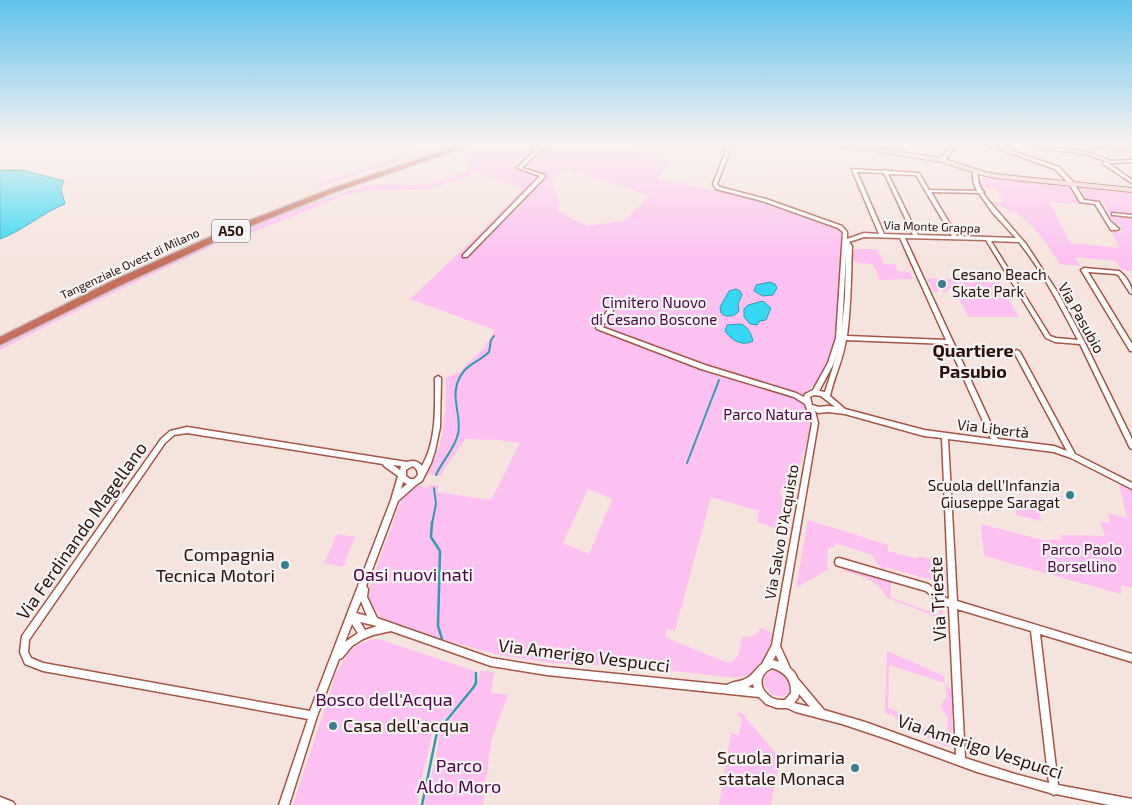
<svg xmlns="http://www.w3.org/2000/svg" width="1132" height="805" viewBox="0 0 1132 805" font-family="'Exo 2',sans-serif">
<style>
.green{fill:#fcc1f1;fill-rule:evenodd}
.water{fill:#35d7f3;stroke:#339bad}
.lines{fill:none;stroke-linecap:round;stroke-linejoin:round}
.stream-far1{stroke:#339bad;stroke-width:2}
.stream{stroke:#339bad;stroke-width:2.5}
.street-casing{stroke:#a45646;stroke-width:3}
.secondary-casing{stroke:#a45646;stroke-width:2}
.highway-casing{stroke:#c9c1bf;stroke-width:3}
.street{fill:#fff;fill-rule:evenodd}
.secondary{fill:#eed4ce;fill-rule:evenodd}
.highway{fill:#c66f5d;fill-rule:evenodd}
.poi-dot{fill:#397e8c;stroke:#f4f4f4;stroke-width:2}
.labels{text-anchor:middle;stroke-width:4.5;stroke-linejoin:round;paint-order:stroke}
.far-street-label{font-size:12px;fill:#2f100a;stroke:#f4f4f4}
.shield{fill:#f4f4f4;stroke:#6a5450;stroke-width:1}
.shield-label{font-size:14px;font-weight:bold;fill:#2f100a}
.poi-label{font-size:15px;fill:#2f100a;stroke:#f4f4f4;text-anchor:start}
.park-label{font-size:15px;fill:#4d0146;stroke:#f4f4f4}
.street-label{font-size:15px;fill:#2f100a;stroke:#f4f4f4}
.quarter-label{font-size:18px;font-weight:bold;fill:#2f100a;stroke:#f4f4f4}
.near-street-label{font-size:18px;fill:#2f100a;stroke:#f4f4f4}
.near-poi-label{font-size:18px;fill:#2f100a;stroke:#f4f4f4;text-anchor:end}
.near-park-label{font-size:18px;fill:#4d0146;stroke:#f4f4f4}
</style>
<rect width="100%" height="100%" fill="#f5e3de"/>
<g class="green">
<path d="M485 144 489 146 496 144H596L669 160 658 179 757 199 837 227 842 230 844 238C841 277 844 370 807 390L804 403 809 408 812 422 792 493 780 490 786 511 781 530 757 522 759 511 711 497 675 631 667 629 665 637 728 663C740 660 740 648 742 637 751 638 756 635 761 628L773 634C771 644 761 667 752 673 748 676 741 676 736 678L648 668 552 663 499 655 442 639 381 618 370 602 369 589 371 582 402 499 408 491 419 485 427 488 429 485H439L437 492 491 500 520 443 497 440 465 439 440 476 429 474 428 471C446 443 446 410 446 378L459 372 483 349 495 330 410 299 474 239 523 189 472 171 466 177 430 189 364 191 344 195 259 230 218 243 94 302 0 350V346L154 269 222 238 305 206 362 186 381 184 428 185 464 172 467 171 468 160H463L472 149ZM567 168 569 169 649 196 625 220 588 226 574 220 557 209 560 204 553 184V178ZM729 291 739 303V309L733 315 725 316 720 307ZM738 324 752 338 742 343 732 338 725 331 727 325ZM588 489 612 499 589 554 563 543Z"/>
<polygon points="435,146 443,146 310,190 327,181"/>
<path d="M989 178 1068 186 1080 204 1050 202 1070 243 1120 248 1111 231 1123 232 1119 224H1114L1103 201 1087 199 1080 187 1132 192V271L1122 270 1116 261 1076 257 1080 266 1060 264C1045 242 1037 228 1015 212L1010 214 1007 209 990 202H1004L996 189 983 188 982 179Z"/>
<polygon points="854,249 877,249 884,264 895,264 898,271 910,272 913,279 880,280 873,264 858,263 852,259"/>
<polygon points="927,278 998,281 1019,317 968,317 956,293 953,293 951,289 947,289 948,292 943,292 942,289 938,289 939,292 934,292"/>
<polygon points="1119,484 1132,490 1132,588 1121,585 1121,594 984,556 981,524 1043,540 1062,540 1060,535 1105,536 1100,522 1110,523 1108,513 1127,518"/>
<polygon points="1015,501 1039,507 1041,521 1016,515"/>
<polygon points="808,520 888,545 888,551 918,559 919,556 945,563 946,597 941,593 939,582 885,567 884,571 875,561 872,555 835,543 834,547 828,548 827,566 829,569 796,588"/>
<polygon points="337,534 355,537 343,567 324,563"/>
<path d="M849 567 891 580 890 597 938 615 940 608 942 609V619L888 598C875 579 866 577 843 571Z"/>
<polygon points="373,639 382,640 475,671 474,682 470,691 433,732 418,794 417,805 293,805 336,674 351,650 358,645"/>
<polygon points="887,651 944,676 945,683 952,691 952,746 945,746 914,732 914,725 947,735 948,718 941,707 942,702 947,697 945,683 889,665 888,708 899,712 898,721 895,719 895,716 885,713"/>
<path d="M773 670C784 671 791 679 790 690L783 697 772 695 764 685 765 675Z"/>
<polygon points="480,671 494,672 491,693 508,695 491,741 483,805 425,805 426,790 436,761 439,734 478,683"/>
<polygon points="741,712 780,758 771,805 719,805 731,733 739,735 742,718 736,715"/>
</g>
<g class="water">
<path d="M0 170H23L64 181 61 189 65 204C42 213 24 230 0 239Z"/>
<polygon points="770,282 775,284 777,288 773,295 763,296 754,291 756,285"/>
<path d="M736 289 740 291 742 295 738 304 739 311C734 317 726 318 721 313L720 307 729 291Z"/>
<polygon points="763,301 771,308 766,320 760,321 757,325 750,324 744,317 744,309 748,305"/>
<path d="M741 324C748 327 751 333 753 341 742 347 731 340 725 331L727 325Z"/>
</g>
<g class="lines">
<g class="stream-far1">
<polyline points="687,463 719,380"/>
<path d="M436 475C442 461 454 450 458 434 463 414 446 393 464 371 471 363 481 360 489 352L491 340 494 336"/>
<polyline points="432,524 436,504 434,488"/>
</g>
<g class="stream">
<polyline points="432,522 431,537 440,551 438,626 442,639"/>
<polyline points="422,805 437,732 473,688 476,683 476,673"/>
</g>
<g class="street-casing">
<g id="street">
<polygon points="541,144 546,144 522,168 545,175 545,177 467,257 463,257 463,255 540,176 517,168"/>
<path d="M723 144H727L730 151 717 184 720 187 766 199 842 226 847 232V239L864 233 879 234 852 170V169L883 171 885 170 887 171 917 173H919L929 190 977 191 973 181V171L977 170C978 177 978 187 984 192L983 193 988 200 1026 244 1058 293 1085 343 1132 439V449L1130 448 1129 446 1080 344 1055 342 1046 338 986 240 905 238 998 439 1054 446 1067 451 1014 352 1017 350 1020 352 1075 454 1132 483V489L1071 458 1054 452 948 439 957 601 1132 654V662L1040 634 1058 785 1132 799V805H1109L1056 794 1054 795 1050 793 1015 783 977 772 887 739 842 724 796 712 787 708H777L766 704 759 697 547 675 491 666 391 631 373 635 363 639 352 646 342 658 339 659 317 716 289 805H279L308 719 43 671 25 664 20 652 22 636 161 439 170 431 187 427 407 462C413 460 418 461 422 466 437 440 435 407 435 378L438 376 441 378 440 427 435 451 431 463 422 481 416 485 398 501 366 586 368 589 367 597 377 618 491 658 547 667 727 685C733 681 741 682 747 678 754 674 756 668 762 664L772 645 812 423 805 404 794 397 701 369 597 329 596 328 611 305 613 304 616 306 602 327 705 365 796 393 804 397 805 394 813 390 828 363 836 338 843 232 838 228 762 201 716 189 713 184 726 151ZM857 172 884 173 913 235 884 234ZM888 174 916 175 952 236 918 235ZM931 192 979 193 992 212 1016 238 957 236ZM864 237 900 238 946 340 847 336C851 306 851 276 852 246L849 242ZM991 241 1019 242C1042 271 1060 306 1078 340L1056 338 1050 336ZM846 254 845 297 842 328ZM846 340 948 344 991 439 924 430 845 409 830 396C834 377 843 360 846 340ZM840 345 825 392 819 391 834 363ZM814 395 821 396 835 407 828 406 819 407 812 405 810 397ZM815 411 818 413 828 412 845 414 924 436 942 438 949 599 946 598 928 584 839 558 836 559 835 562 836 565 839 566 926 591 941 604 949 607 956 755 865 722 824 710 798 679 794 672 790 668 780 646 818 423ZM187 433 383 464 384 466 398 476 391 500 310 711 43 663 31 658 28 652 29 640 165 443 174 435ZM393 465 401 466 400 470ZM413 466 417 470 418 475 414 479H410L406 476V470L409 468ZM403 482 407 484 401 489ZM361 601 367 616 356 613ZM957 609 1031 631 1049 783 1015 774 965 758ZM360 622 377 626 365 630ZM352 624 358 633 345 642ZM776 655 779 662 773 660ZM772 668C785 672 792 680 791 693L785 700C781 700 776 700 772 698 759 690 757 675 772 668ZM753 684 754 688 748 687ZM799 694 810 707 794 703 798 698Z"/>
<polygon points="953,144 957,144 944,161 940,161 940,159"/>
<polygon points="985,144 991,144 1059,167 1074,183 1084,200 1099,202 1110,221 1119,229 1117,230 1111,230 1095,204 1080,202 1070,185 1055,169"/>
<polygon points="1030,144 1037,144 1045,147 1087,152 1111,161 1132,160 1132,162 1111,163 1086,154 1045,149"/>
<polygon points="1086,144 1101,144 1117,146 1119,147 1117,148 1088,145"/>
<polygon points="1103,162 1107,162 1132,180 1132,183 1103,164"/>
<polygon points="1112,213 1132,215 1132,217 1114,215 1112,215"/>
<path d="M1084 268 1119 271C1126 276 1132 285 1132 294L1130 293 1119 276 1116 274 1088 272 1132 344V351H1130L1081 270Z"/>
<polygon points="0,797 13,802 15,805 0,805"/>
</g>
</g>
<g class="secondary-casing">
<g id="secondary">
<polygon points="837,144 852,144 942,158 985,172 995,174 1132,188 1132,192 995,178 982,175 941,162 840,146"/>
<polygon points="1109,144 1116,144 1132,153 1132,158"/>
</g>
</g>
<g class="highway-casing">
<polygon id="highway" points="463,144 475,144 335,192 236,232 119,286 0,345 0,337 112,281 230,228 330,189"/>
</g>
<use href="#street" class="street"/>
<use href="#secondary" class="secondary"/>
<use href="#highway" class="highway"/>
</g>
<linearGradient id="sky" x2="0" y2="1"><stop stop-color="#60c2ec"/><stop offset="0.56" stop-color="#faf2f0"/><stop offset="1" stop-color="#faf2f0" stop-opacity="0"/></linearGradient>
<rect width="1132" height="257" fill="url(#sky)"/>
<g class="poi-dot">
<circle cx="942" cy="284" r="5"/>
<circle cx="1070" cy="495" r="5"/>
<circle cx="285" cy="565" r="5"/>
<circle cx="333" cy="726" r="5"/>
<circle cx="855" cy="768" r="5"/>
</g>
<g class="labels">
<g class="far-street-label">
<text transform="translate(932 227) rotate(2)" y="4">Via Monte Grappa</text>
<text transform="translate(130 264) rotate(-25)" y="4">Tangenziale Ovest di Milano</text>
</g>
<rect class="shield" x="212" y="219.5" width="38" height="23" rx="4"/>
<g class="shield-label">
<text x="231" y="236">A50</text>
</g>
<g class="poi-label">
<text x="952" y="280">Cesano Beach<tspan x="952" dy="17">Skate Park</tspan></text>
<text x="1060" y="491" text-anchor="end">Scuola dell'Infanzia<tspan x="1060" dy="17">Giuseppe Saragat</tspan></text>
</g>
<g class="park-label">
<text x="654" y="308">Cimitero Nuovo<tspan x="654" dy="17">di Cesano Boscone</tspan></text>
<text x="768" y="420">Parco Natura</text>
<text x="1082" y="555">Parco Paolo<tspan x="1082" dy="17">Borsellino</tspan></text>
</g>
<g class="street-label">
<text transform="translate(1081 318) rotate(61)" y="5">Via Pasubio</text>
<text transform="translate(993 429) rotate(7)" y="5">Via Libertà</text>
<text transform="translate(782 532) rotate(-80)" y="5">Via Salvo D'Acquisto</text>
</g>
<g class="quarter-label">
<text x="973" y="357">Quartiere<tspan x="973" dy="21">Pasubio</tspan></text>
</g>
<g class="near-street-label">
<text transform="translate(82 531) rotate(-55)" y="6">Via Ferdinando Magellano</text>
<text transform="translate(938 599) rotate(-93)" y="6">Via Trieste</text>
<text transform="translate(584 656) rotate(7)" y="6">Via Amerigo Vespucci</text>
<text transform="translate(980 747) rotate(18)" y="6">Via Amerigo Vespucci</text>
</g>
<g class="near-poi-label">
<text x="275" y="561">Compagnia<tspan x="275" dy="21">Tecnica Motori</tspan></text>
<text x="343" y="732" text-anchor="start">Casa dell'acqua</text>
<text x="845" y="764">Scuola primaria<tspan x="845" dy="21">statale Monaca</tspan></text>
</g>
<g class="near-park-label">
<text x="413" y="581">Oasi nuovi nati</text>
<text x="384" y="706">Bosco dell'Acqua</text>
<text x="459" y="772">Parco<tspan x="459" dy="21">Aldo Moro</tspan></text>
</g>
</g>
</svg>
